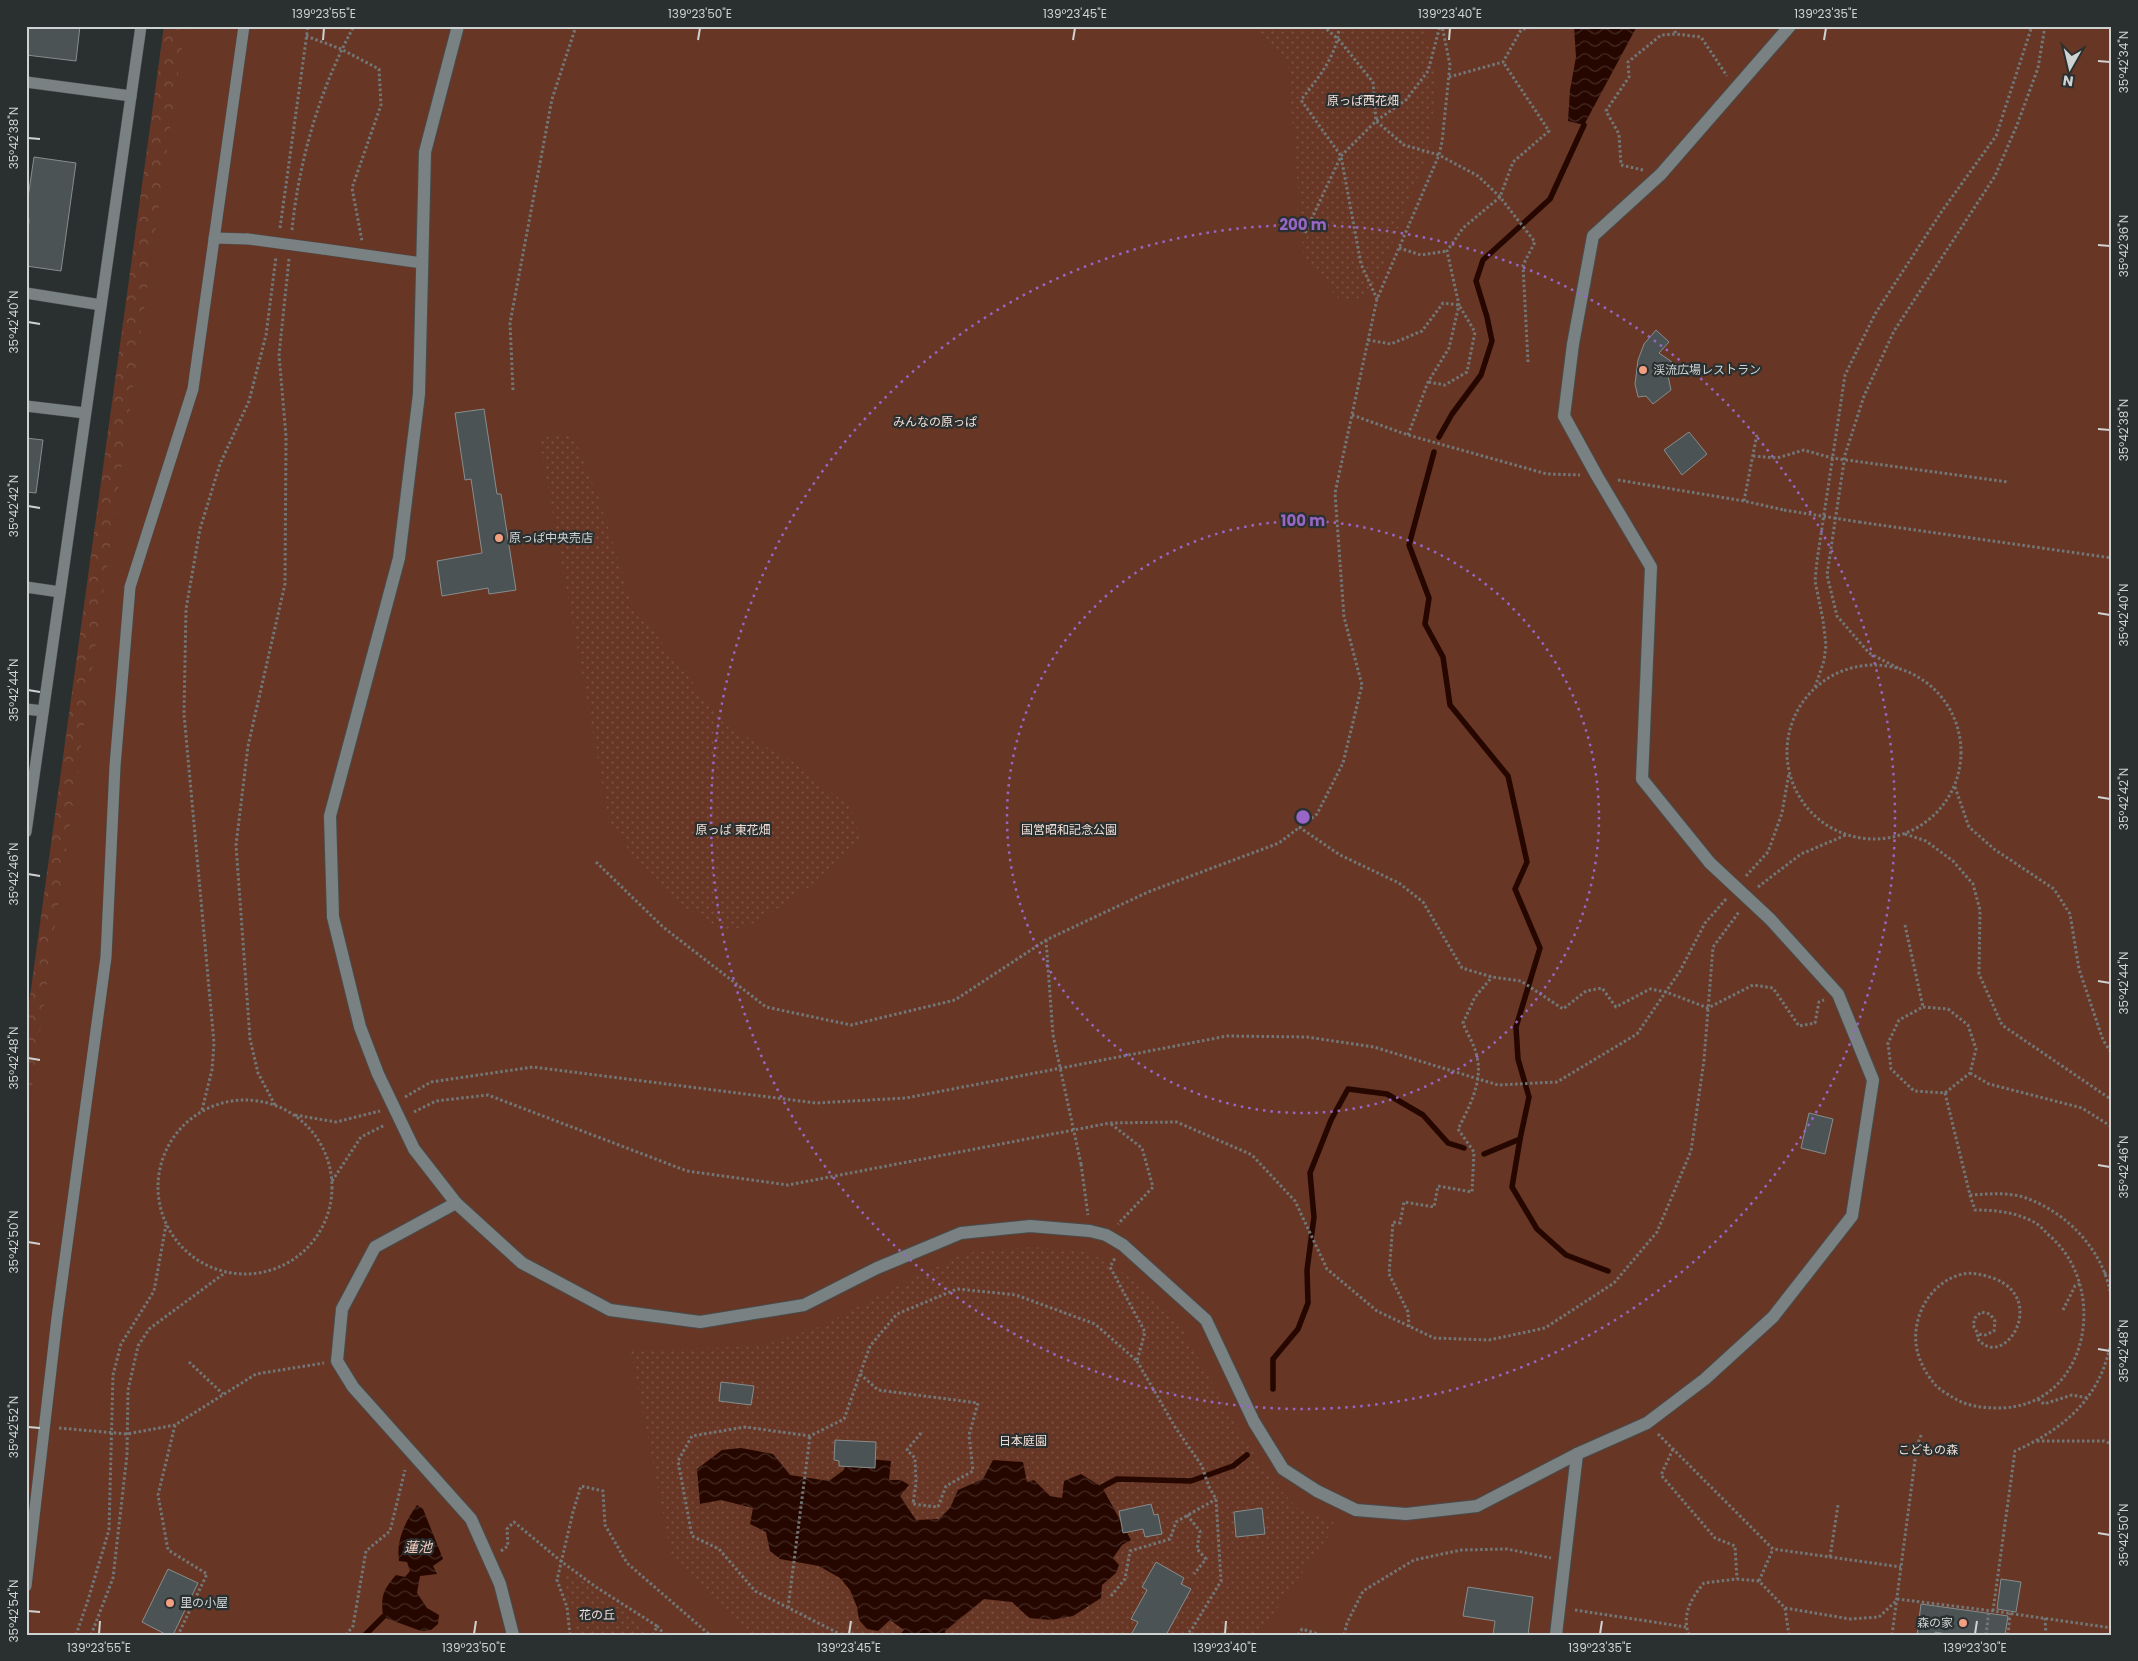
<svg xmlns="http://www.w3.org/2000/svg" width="2138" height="1661" viewBox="0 0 2138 1661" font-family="Poppins,'Noto Sans JP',sans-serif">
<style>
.forest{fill:url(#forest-crowns)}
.park{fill:#673625}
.garden{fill:url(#garden-dots)}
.water{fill:url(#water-waves)}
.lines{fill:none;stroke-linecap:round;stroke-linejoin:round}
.stream{stroke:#260700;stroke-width:5.5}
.building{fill:#4c5354;stroke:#868d8e}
.lane-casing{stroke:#474c4c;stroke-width:12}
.street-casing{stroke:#474c4c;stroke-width:14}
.path{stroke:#727777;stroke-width:3;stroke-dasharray:2.5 2.5;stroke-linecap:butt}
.lane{stroke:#7a8182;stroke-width:11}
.street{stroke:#7a8182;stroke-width:12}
.lane-bridge-casing{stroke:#474c4c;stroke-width:12;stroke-linecap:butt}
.street-bridge-casing{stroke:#474c4c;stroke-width:14;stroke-linecap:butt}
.path-bridge{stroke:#727777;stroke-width:3;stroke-dasharray:2.5 2.5;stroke-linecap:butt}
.lane-bridge{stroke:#7a8182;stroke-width:11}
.street-bridge{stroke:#7a8182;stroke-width:12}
.ticks{fill:none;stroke:#cfd2d3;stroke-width:2}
.ring{fill:none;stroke:#9866c6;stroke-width:2.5;stroke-dasharray:2.5 5}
.poi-dot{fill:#f39f82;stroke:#2a3030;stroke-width:2}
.labels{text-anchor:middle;stroke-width:4.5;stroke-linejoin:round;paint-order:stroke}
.park-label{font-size:12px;fill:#f1ddd5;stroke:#2a3030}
.poi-label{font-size:12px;fill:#cfd2d3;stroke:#2a3030;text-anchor:start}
.water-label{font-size:14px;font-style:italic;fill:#f4ccbe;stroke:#2a3030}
.centre{fill:#9866c6;stroke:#2a3030;stroke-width:2.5}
.ring-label{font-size:15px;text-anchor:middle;font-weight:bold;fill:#9866c6;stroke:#2a3030;stroke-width:4.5;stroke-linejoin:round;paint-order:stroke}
.neatline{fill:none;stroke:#cfd2d3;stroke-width:2}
.ticks-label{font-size:12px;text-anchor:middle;fill:#cfd2d3}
</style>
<defs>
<pattern id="forest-crowns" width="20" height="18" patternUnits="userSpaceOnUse" patternTransform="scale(1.25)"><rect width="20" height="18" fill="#673625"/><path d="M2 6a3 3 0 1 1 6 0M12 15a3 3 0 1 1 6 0" fill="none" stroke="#7c5244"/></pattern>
<pattern id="garden-dots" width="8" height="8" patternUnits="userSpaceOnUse" patternTransform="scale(1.25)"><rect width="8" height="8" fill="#673625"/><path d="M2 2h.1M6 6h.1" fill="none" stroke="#7c5244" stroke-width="1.8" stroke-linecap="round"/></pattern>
<pattern id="water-waves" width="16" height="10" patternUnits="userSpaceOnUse" patternTransform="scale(1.25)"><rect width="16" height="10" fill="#260700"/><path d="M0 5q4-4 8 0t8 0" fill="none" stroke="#442a24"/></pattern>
</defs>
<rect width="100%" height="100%" fill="#2a3030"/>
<polygon class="forest" points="164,26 223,26 26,1451 26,1025"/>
<polygon class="park" points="185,26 2112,26 2112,1635 26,1635 26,1129"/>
<g class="garden">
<polygon points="1251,26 1424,26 1437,84 1427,154 1377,283 1366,298 1339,299 1304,260 1288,67"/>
<polygon points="572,434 599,499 631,602 726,726 789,759 850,807 861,839 809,887 757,922 726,932 681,905 630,852 609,820 539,438"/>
<polygon points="1032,1247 1089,1252 1142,1285 1179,1324 1243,1438 1277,1486 1297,1508 1337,1524 1258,1635 746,1635 671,1554 631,1351 761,1346 822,1326 876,1297 965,1253"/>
<path d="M566 1572 575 1576 640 1621 653 1635H576C580 1612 559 1595 566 1572Z"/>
</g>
<g class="water">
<polygon points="1574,26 1637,26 1584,125 1568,121 1570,90 1576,57"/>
<polygon points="741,1448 773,1454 790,1475 829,1481 844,1470 847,1457 891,1461 889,1480 901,1480 909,1485 900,1496 916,1520 939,1519 950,1508 958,1490 983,1479 993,1460 1023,1462 1027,1482 1034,1480 1050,1496 1062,1498 1064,1481 1081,1474 1102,1487 1131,1540 1122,1545 1113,1558 1119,1565 1116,1573 1102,1585 1101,1598 1073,1616 1051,1620 1029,1618 1012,1602 984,1599 945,1631 945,1635 899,1635 904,1630 890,1620 878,1631 867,1629 859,1620 857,1607 850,1590 840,1578 819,1566 780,1559 770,1551 766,1532 750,1524 753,1508 721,1500 700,1504 697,1469 722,1450"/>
<path d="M417 1505 423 1509 443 1559 433 1566 437 1574 420 1576 417 1593 427 1608 439 1615 438 1624 431 1630 421 1631 383 1617C381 1596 382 1591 396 1575L405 1577 410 1571 407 1562 399 1561C396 1540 405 1522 417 1505Z"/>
</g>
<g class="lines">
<g class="stream">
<polyline points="1439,437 1452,414 1481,375 1492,341 1487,317 1476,281 1483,260 1550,199 1584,125"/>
<polyline points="1434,452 1409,545 1429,598 1425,624 1443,657 1450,705 1508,776 1527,862 1515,889 1540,948 1516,1027 1518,1059 1529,1097 1520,1139 1484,1154"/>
<polyline points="1520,1139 1512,1187 1537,1229 1566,1255 1608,1271"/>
<polyline points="1273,1389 1273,1359 1298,1329 1308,1303 1307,1270 1314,1217 1310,1173 1331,1120 1348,1089 1387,1094 1423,1115 1448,1143 1464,1148"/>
<polyline points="1102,1487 1117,1479 1191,1481 1233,1466 1247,1455"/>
<polyline points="365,1635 383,1617"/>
</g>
</g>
<g class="building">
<polygon points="26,26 80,26 76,61 26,55"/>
<polygon points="34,157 76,163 61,271 26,266 29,219 26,219 26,211"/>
<polygon points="1656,330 1669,342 1659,353 1672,362 1668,376 1671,390 1653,404 1646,396 1638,397 1635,384 1638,360 1644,344"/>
<polygon points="484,409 497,494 501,494 516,590 489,594 488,588 442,596 437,561 482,553 471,479 465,480 455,413"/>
<polygon points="1689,432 1707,454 1682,475 1664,450"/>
<polygon points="26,438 43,440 36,493 26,492"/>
<polygon points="1809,1113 1833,1119 1825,1154 1801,1148"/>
<polygon points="721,1382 754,1386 751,1405 719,1401"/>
<polygon points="835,1440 876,1442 875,1468 839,1466 839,1461 834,1460"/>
<polygon points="1151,1504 1154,1515 1158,1514 1162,1534 1145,1537 1143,1529 1123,1533 1119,1511"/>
<polygon points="1262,1508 1265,1534 1236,1537 1234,1512"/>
<polygon points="1156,1562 1184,1578 1181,1584 1191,1589 1166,1635 1131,1635 1138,1622 1131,1619 1147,1590 1142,1587"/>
<polygon points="168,1569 198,1583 173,1635 167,1635 142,1622"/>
<polygon points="2001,1579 2021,1582 2016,1612 1997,1609"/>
<polygon points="1468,1587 1533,1597 1528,1635 1493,1635 1495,1621 1463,1616"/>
<polygon points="1921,1604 2008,1616 2005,1635 1952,1635 1935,1632 1935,1635 1917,1635"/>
</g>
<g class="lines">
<g class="lane-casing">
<g id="lane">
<polyline points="26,82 131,96"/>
<polyline points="214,238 248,239"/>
<polyline points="323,249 422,263"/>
<polyline points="26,293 101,305"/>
<polyline points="26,406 85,413"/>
<polyline points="26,587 60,592"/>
<polyline points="26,709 43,711"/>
<polyline points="26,832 141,26"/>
<polyline points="26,1586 57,1318 106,957 115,766 130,587 193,389 244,26"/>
</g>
</g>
<g class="street-casing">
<g id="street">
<polyline points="1710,863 1642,779 1651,567 1597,476 1564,416 1573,344 1593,236 1661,174 1790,26"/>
<polyline points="378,1074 360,1027 333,917 330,816 399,558 419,394 425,152 458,26"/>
<polyline points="414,1149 456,1203 522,1263 610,1310 700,1322 804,1305 877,1268 961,1233 1030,1226 1090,1231 1106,1235 1123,1245 1206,1320 1254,1422 1283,1469 1317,1491 1356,1510 1406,1514 1477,1506 1577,1454 1647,1423 1705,1379 1773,1317 1852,1216 1873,1080 1838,994 1770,919"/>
<polyline points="456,1203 375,1247 342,1309 337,1361 353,1387 471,1519 500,1584 513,1635"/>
<polyline points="1556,1635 1577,1454"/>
</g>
</g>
<g class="path">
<polyline points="1323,26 1339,40 1373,82 1376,121 1404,145 1439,155 1478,176 1500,197 1535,242 1523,265 1528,362"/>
<path d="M1339 26C1338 55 1318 78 1301 100L1341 156 1361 264 1377 299"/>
<polyline points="1673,26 1676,34 1701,37 1727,76"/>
<polyline points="306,36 341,49 379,69 381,105 352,188 362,241"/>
<polyline points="1449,77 1503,62 1521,30 1534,26"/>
<polyline points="1643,170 1621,165 1619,134 1606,111 1629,77 1628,62 1661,35 1676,34"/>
<polyline points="280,228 308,26"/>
<path d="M292 230C299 160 320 88 354 26"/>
<polyline points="1305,233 1341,156 1376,121 1406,100 1428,71 1440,26"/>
<polyline points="1399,248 1421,255 1447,251"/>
<polyline points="1368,340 1391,344 1422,331 1443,303 1459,305 1475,332 1467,372 1445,385 1428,382"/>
<polyline points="513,390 510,323 552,99 576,26"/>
<polyline points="1352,415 1408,435 1547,474 1580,475"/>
<polyline points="1408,435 1428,382 1449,348 1459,305 1447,251 1463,228 1500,197 1513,162 1549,131 1503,62"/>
<polyline points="1753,456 1777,458 1804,450 1832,458 2008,482"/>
<polyline points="1618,480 1744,501 1784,510"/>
<polyline points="1744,501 1757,434"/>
<polyline points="1859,522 2112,558"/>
<circle cx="1874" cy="752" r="87"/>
<polyline points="1898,668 1869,653 1837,616 1827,575 1845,455 1864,396 1894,331 1995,176 2017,125 2038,68 2045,26"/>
<polyline points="1815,687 1824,661 1826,645 1823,620 1815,581 1817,561 1845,375 1875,314 1942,211 1996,136 2032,26"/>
<polyline points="1955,787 1969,827 1994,849 2054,889 2070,914 2079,969 2103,1040 2112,1054"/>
<polyline points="1299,827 1340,855 1399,883 1423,902 1462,968 1492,977 1521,981 1563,1009 1586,991 1602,988 1616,1007 1650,989 1666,992 1708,1008 1753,985 1773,988 1799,1026 1815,1023 1819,1002 1824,1000"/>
<polyline points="1905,834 1926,841 1953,861 1973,884 1980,910 1979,974 2002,1025 2112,1100"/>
<polyline points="596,862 663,927 766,1007 851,1025 955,1000 1046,940 1148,892 1279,843 1317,814 1343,763 1362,685 1344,617 1335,493 1377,299 1439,155 1442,142 1450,65 1442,26"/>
<polyline points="1746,876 1768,852 1782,813 1789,773"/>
<polyline points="1758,887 1801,854 1846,835"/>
<polyline points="1905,925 1923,1007"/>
<polyline points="1046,940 1053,1035"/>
<polygon points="1923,1007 1948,1009 1968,1025 1976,1049 1970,1073 1945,1093 1914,1091 1891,1069 1888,1043 1899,1020"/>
<polyline points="1970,1073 1989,1084 2082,1108 2112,1127"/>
<path d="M1945 1093 1970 1195C1988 1194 2006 1192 2023 1197 2069 1212 2108 1255 2112 1304"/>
<polyline points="405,1097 431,1082 533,1067 816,1103 906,1098 1227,1036 1307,1037 1374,1047 1498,1085 1557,1082 1637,1034 1680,971 1705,923 1727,898"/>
<circle cx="245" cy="1187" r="87"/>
<polyline points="275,1105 258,1073 250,1039 236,845 248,746 285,584 286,436 279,355 289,259"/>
<polyline points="202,1110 212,1070 214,1043 184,714 186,609 200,529 220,464 249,401 266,335 276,257"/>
<polyline points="414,1112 436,1101 488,1095 687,1171 788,1185 1110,1123 1177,1122 1252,1155 1295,1201 1327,1269 1377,1311 1434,1338 1489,1340 1545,1328 1614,1283 1657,1232 1691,1151 1704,1060 1713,947 1739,912"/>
<polyline points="295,1115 336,1122 380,1111"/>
<polyline points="1111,1124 1142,1148 1153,1187 1118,1224"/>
<polyline points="1081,1164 1088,1215"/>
<polyline points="332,1181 361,1137 385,1125"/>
<path d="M1970 1195 1975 1210C1995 1210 2015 1212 2034 1222 2040 1225 2045 1232 2051 1237 2110 1290 2088 1408 1998 1408 1982 1408 1966 1406 1952 1397 1946 1393 1938 1389 1934 1383 1926 1374 1920 1362 1917 1350 1910 1317 1931 1281 1963 1274 1973 1272 1983 1275 1993 1278 2050 1299 2003 1373 1977 1338L1978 1334 1973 1325 1975 1318 1981 1312 1990 1314 1995 1321 1994 1331 1985 1335 1978 1334"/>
<polyline points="2104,1273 2112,1276"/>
<polyline points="2063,1310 2075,1286 2080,1284"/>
<path d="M1409 1327 1408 1312 1389 1274 1393 1222 1400 1223 1404 1202 1434 1207 1438 1186 1472 1192 1474 1152 1458 1129C1469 1108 1483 1081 1477 1057 1475 1045 1467 1034 1463 1023L1475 997 1492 977"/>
<polyline points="1137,1361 1175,1427 1202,1466 1209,1487 1216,1499 1221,1581 1192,1629 1186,1635"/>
<polyline points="189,1362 223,1394"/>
<polyline points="860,1374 878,1390 978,1403 969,1435 973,1471 946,1486 938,1507 913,1504 916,1483 915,1458 907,1450 921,1433"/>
<polyline points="2038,1399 2044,1404 2072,1395 2088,1398"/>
<polyline points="175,1425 158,1495 168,1550 207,1574 178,1635"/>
<polyline points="59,1428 127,1434 175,1425 256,1374 324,1363"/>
<polyline points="1658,1434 1773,1549 1901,1567"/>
<polyline points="2037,1441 2104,1441 2112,1444"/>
<polyline points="1673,1449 1661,1475 1715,1538 1735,1546 1737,1579"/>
<polyline points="1187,1515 1200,1531 1197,1549 1206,1559 1194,1574"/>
<polyline points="501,1551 508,1546 507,1529 514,1522 562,1562 596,1587 657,1626 653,1635"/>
<polyline points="1830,1557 1838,1505"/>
<polyline points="1759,1581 1773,1549"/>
<polyline points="1111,1596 1125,1579 1130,1551 1170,1539 1176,1522 1216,1499"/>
<polyline points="1897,1599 1993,1611 2112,1628"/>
<polyline points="788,1608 810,1436"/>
<polyline points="1785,1608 1850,1619 1879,1617 1897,1600"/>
<polyline points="1575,1610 1686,1627"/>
<path d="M1993 1611 2015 1451C2068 1427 2103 1395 2112 1336"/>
<polyline points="2045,1618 2046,1635"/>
<polyline points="657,1626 665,1635"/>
<polyline points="76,1635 88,1600 109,1530 113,1375 121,1344 154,1291 166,1225"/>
<polyline points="91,1635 113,1578 127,1455 128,1390 138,1346 149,1329 226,1272"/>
<polyline points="346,1635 353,1626 366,1551 390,1531 405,1470"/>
<polyline points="570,1635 567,1607 557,1580 573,1512 581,1486 603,1491 605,1525 627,1563 710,1635"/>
<polyline points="842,1635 755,1591 719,1549 692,1536 678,1461 692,1436 745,1427 810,1436 844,1419 870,1346 897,1314 957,1289 1016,1295 1095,1324 1137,1361 1145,1332 1110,1267 1115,1258"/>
<polyline points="1298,1635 1302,1629 1322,1635"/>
<polyline points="1344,1635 1347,1623 1363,1591 1414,1560 1461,1550 1507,1549 1551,1558"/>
<path d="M1689 1635C1681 1615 1692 1597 1704 1583L1737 1579 1759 1581 1785 1608 1789 1635"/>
<polyline points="1892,1635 1917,1445 1922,1433"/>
<polyline points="1986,1635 1989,1610"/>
<polyline points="2008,1635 2010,1613"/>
</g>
<use href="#lane" class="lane"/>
<use href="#street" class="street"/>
<g class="lane-bridge-casing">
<polyline id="lane-bridge" points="248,239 323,249"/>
</g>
<g class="street-bridge-casing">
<g id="street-bridge">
<polyline points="1710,863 1770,919"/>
<polyline points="378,1074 414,1149"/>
</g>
</g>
<g class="path-bridge">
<polyline points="1784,510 1859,522"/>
<polyline points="1053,1035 1081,1164"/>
</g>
<use href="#lane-bridge" class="lane-bridge"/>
<use href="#street-bridge" class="street-bridge"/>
</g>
<path class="ticks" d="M323 40 324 28M698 40 700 28M1073 40 1075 28M1449 40 1450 28M1824 40 1826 28M2098 61 2110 62M28 138 40 139M2098 245 2110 246M28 322 40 324M2098 429 2110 430M28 506 40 508M2098 613 2110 615M28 690 40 692M2098 797 2110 799M28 874 40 876M2098 981 2110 983M28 1058 40 1060M2098 1165 2110 1167M28 1242 40 1244M2098 1349 2110 1351M28 1427 40 1428M2098 1533 2110 1535M28 1611 40 1612M99 1634 100 1621M474 1634 476 1621M849 1634 851 1621M1225 1634 1226 1621M1600 1634 1602 1621M1975 1634 1977 1621"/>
<g class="ring">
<circle cx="1303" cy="817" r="296"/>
<circle cx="1303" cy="817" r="592"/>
</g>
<g class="poi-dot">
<circle cx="1643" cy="370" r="5"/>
<circle cx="499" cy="538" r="5"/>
<circle cx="170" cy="1603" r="5"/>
<circle cx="1963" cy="1623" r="5"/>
</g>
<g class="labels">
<g class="park-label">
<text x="1363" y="105">原っぱ西花畑</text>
<text x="935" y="426">みんなの原っぱ</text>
<text x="733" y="834">原っぱ 東花畑</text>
<text x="1069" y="834">国営昭和記念公園</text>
<text x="1023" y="1445">日本庭園</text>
<text x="1928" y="1454">こどもの森</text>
<text x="597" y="1619">花の丘</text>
</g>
<g class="poi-label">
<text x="1653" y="374">渓流広場レストラン</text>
<text x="509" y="542">原っぱ中央売店</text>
<text x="180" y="1607">里の小屋</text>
<text x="1953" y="1627" text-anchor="end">森の家</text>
</g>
<g class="water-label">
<text x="418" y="1552">蓮池</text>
</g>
</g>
<circle cx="1303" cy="817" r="8" class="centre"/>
<g class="ring-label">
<text x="1303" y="230">200 m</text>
<text x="1303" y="526">100 m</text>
</g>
<rect width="2138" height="1661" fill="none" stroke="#2a3030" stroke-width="55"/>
<g transform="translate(2070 68) rotate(188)" stroke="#2a3030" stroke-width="4" paint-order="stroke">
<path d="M0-4L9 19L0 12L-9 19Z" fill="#cfd2d3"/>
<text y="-8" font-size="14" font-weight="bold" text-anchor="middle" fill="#cfd2d3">N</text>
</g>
<rect x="28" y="28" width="2082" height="1606" class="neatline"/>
<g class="ticks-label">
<text x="324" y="18">139°23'55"E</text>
<text x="700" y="18">139°23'50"E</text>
<text x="1075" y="18">139°23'45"E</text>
<text x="1450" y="18">139°23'40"E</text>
<text x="1826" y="18">139°23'35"E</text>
<text transform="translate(2124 62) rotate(-90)" y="4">35°42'34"N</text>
<text transform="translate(14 138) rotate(-90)" y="4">35°42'38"N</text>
<text transform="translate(2124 246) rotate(-90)" y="4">35°42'36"N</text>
<text transform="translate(14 322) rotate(-90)" y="4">35°42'40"N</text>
<text transform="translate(2124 430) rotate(-90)" y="4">35°42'38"N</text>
<text transform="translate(14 506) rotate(-90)" y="4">35°42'42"N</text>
<text transform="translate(2124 615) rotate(-90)" y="4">35°42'40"N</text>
<text transform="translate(14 690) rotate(-90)" y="4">35°42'44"N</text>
<text transform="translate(2124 799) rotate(-90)" y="4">35°42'42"N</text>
<text transform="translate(14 874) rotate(-90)" y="4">35°42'46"N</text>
<text transform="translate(2124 983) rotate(-90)" y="4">35°42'44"N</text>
<text transform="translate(14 1058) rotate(-90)" y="4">35°42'48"N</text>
<text transform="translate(2124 1167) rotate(-90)" y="4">35°42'46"N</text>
<text transform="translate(14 1242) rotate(-90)" y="4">35°42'50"N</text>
<text transform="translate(2124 1351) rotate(-90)" y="4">35°42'48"N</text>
<text transform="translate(14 1427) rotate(-90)" y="4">35°42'52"N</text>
<text transform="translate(2124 1535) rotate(-90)" y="4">35°42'50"N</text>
<text transform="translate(14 1611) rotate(-90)" y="4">35°42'54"N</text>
<text x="99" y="1652">139°23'55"E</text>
<text x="474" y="1652">139°23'50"E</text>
<text x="849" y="1652">139°23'45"E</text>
<text x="1225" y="1652">139°23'40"E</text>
<text x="1600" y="1652">139°23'35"E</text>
<text x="1975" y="1652">139°23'30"E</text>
</g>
</svg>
